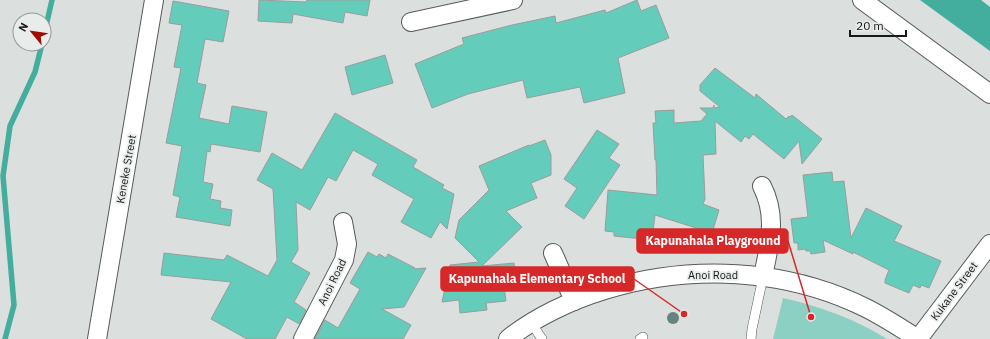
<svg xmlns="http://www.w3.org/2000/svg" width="990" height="339" viewBox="0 0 990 339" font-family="'IBM Plex Sans',sans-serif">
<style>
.green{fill:#8bd0c3}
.water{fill:#43ae9d}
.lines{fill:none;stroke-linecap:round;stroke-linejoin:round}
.stream{stroke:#43ae9d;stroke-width:5.5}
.building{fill:#64ccba;stroke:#999d9c}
.lane-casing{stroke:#575b5a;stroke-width:10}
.street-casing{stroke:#575b5a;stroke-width:20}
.lane{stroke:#fff;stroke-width:9}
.street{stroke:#fff;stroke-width:18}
.tree{fill:#66847f}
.labels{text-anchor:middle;stroke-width:3.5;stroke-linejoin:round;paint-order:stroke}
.street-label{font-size:11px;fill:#171918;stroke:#e8edeb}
.leader{fill:none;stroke:#d62828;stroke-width:1.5}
.callout-dot{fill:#d62828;stroke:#e8edeb;stroke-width:1.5}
.callout{fill:#d62828;stroke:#d62828;stroke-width:1.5}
.callout-label{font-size:12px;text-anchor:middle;font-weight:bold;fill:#fff}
</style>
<rect width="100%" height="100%" fill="#dbdfde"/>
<path class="green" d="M783 298C819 306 855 319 887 339H773Z"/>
<polygon class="water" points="920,0 981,0 990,7 990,51"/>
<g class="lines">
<g class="stream">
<polyline points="44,35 52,0"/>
<polyline points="5,339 14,305 3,176 10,126 35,72 42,44"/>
</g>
</g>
<g class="building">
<polygon points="259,0 306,2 307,0 370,0 367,16 345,12 343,23 293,14 292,23 258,21"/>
<polygon points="637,0 641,11 656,5 669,38 618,58 625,93 584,103 580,87 527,98 523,80 468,94 432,108 415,64 464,44 462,38 512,25 555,16 556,23 605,10 606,13"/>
<polygon points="173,1 229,11 223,42 205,39 197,83 206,85 199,118 229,124 232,106 267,112 260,152 211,144 210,152 207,151 203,182 213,184 210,199 221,201 220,208 232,210 230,226 176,217 180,197 173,195 182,146 166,143 181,68 174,67 182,25 169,23"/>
<polygon points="385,55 393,83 352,95 345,67"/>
<polygon points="715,68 755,98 756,94 786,119 789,116 790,117 792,115 822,139 802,164 799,141 784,159 753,134 749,139 745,136 741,142 715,121 716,154 703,155 705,199 703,204 719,210 712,233 655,215 652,240 614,236 614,232 605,231 608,190 657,195 656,160 655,160 653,123 656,123 655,111 674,110 674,123 701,121 707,114 700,108 713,108 714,105 714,108 720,107 700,91 700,85"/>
<polygon points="335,113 417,160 413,167 444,185 442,188 454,194 447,229 440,222 431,238 401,222 414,199 372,175 378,164 353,150 336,181 328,177 310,210 296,202 298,250 291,262 310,273 294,302 306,310 299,324 287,317 275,339 247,339 211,319 231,282 161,275 164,253 224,260 227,255 268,276 277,260 273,189 257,180 272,153 302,170"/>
<polygon points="597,130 619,144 609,158 620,165 584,219 565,206 577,188 564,179"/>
<polygon points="545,140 551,155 551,175 531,183 537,198 506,211 522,227 482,266 514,263 516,285 504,286 506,301 486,303 487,310 460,313 459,300 442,302 450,265 479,262 455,238 459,220 489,190 479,166 529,145 529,146"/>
<polygon points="832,172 833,182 844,181 851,238 866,208 902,226 894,241 941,261 929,288 921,285 920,288 913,285 909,293 885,283 885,280 889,270 853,252 853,254 823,240 825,252 811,254 810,251 806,251 805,249 798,250 798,243 794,243 791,219 808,217 803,175"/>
<polygon points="368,252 377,257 379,254 386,258 388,254 415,268 414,269 426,268 404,307 382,309 411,325 403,339 315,339 325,320 338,328 360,289 350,283"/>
</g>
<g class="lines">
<g class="lane-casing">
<g id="lane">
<polyline points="532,324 542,339"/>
<polyline points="640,339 643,337"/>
<polyline points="751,339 752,329 763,277"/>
</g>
</g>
<g class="street-casing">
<g id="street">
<polyline points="862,0 990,94"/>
<polyline points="411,22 513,0"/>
<path d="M762 186C778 218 769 244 763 277"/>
<polyline points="553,253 574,301"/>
<polyline points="97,339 154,0"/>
<polyline points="303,339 344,260 347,244 343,222"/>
<path d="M508 339C535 317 572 300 605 290 690 264 785 268 866 308 884 317 901 328 918 339"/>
<polyline points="918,339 990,244"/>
</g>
</g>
<use href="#lane" class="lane"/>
<use href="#street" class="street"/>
</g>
<circle class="tree" cx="673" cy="318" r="6"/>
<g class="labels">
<g class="street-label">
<text transform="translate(126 169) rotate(-80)" y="4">Keneke Street</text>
<text x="713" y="279">Anoi Road</text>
<text transform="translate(332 282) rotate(-64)" y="4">Anoi Road</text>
<text transform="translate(954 291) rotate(-53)" y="4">Kukane Street</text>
</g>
</g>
<path class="leader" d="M811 317L788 241M684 314L634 279"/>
<g class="callout-dot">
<circle cx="811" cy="317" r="4"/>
<circle cx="684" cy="314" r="4"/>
</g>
<g class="callout">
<rect x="637" y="229" width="151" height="24" rx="4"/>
<rect x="441" y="267" width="193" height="24" rx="4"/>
</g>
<g class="callout-label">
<text x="713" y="245">Kapunahala Playground</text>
<text x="537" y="283">Kapunahala Elementary School</text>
</g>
<g transform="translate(32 32) rotate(299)"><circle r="19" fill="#e8edeb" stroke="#949897"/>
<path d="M0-3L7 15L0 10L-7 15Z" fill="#a20b00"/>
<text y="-6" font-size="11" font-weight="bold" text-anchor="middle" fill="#171918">N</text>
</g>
<path d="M850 30v6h56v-6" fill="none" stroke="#171918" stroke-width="2"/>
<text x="856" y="30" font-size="12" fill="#171918" stroke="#e8edeb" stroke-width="3" paint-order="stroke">20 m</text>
</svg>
